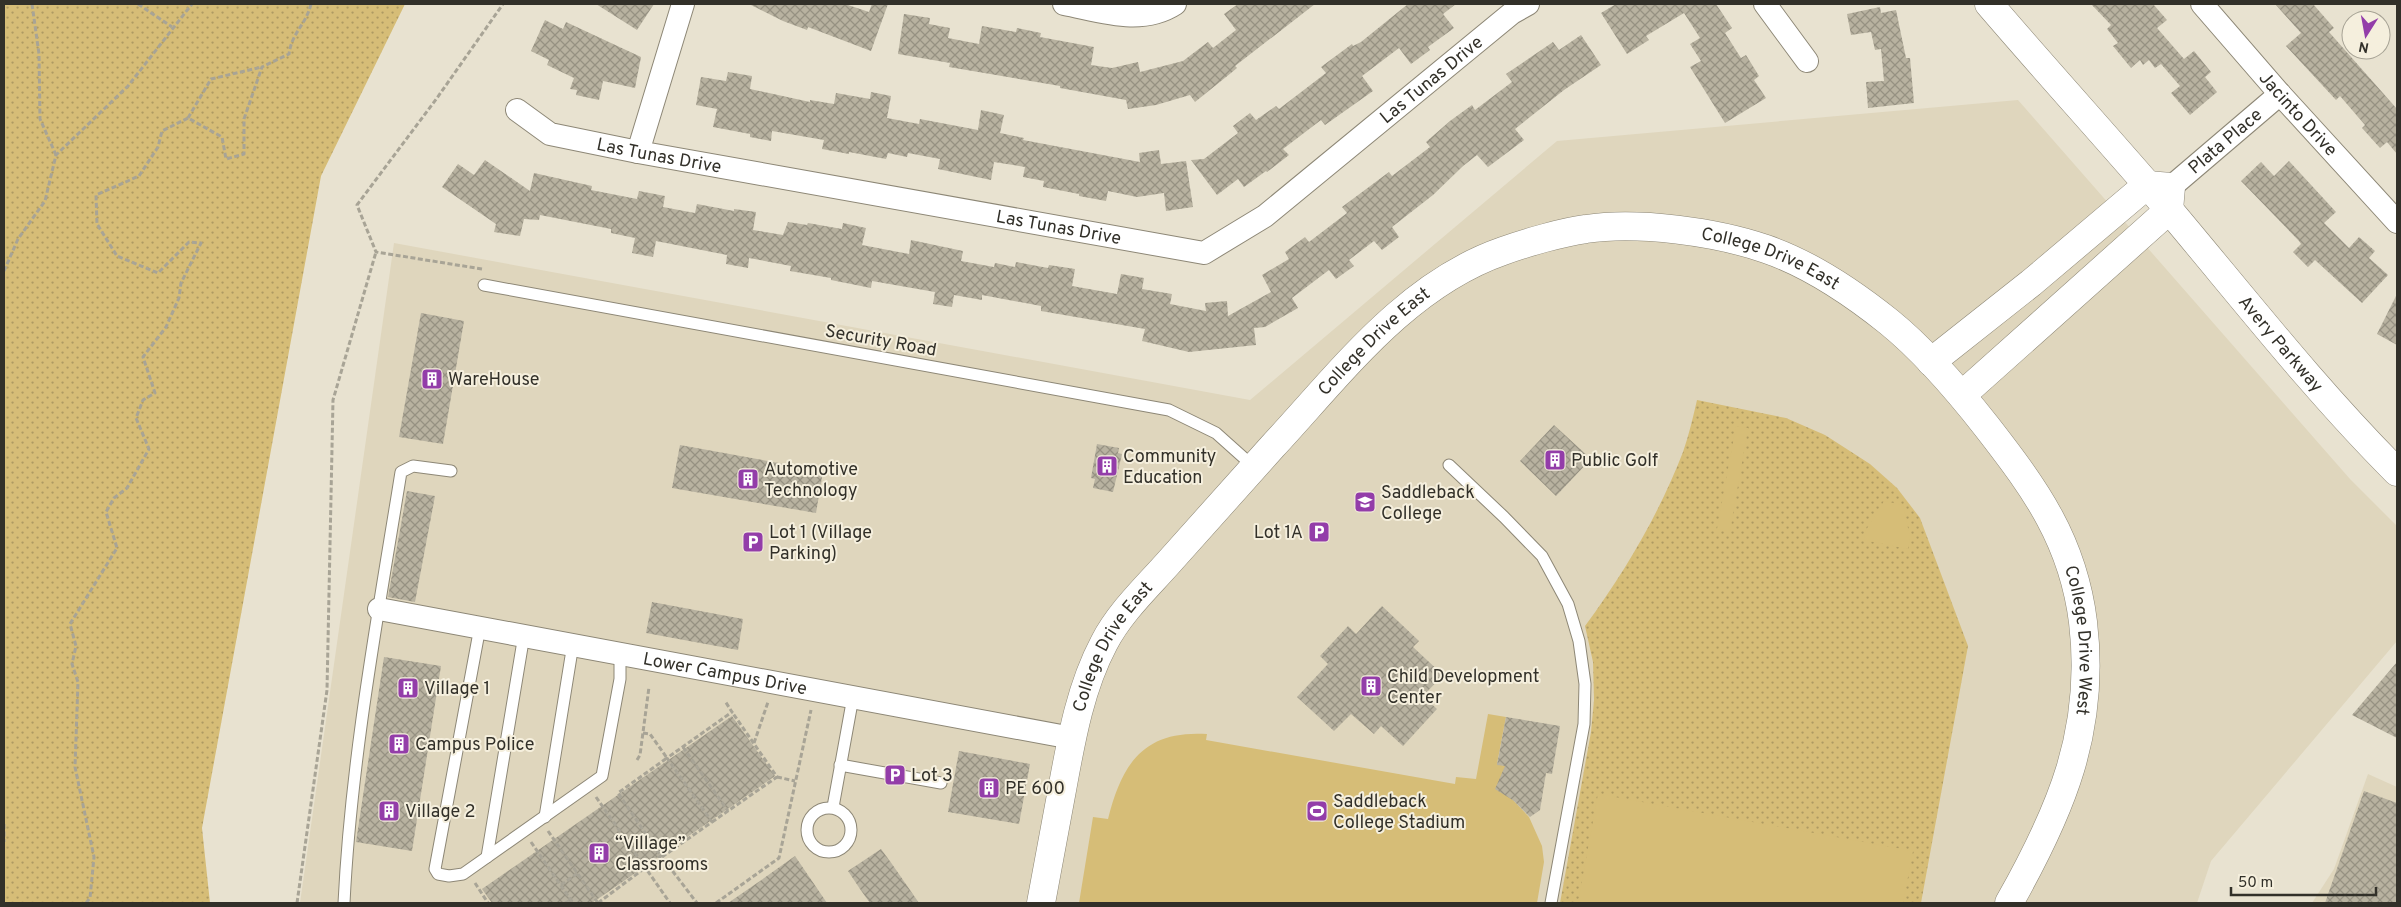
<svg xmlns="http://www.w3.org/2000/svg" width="2401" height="907" viewBox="0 0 2401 907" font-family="Overpass,sans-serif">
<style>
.built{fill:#dfd6bd}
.grass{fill:url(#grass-dots)}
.garden{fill:#d6bd77}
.building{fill:url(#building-cross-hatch)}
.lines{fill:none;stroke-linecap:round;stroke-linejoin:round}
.lane-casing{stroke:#8d8776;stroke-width:13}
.street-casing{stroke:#8d8776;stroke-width:24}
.secondary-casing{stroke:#8d8776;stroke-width:29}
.path{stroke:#a8a496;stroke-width:3;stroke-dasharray:5 2.5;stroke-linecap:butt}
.lane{stroke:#fff;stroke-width:11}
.street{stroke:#fff;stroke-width:22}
.secondary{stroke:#fff;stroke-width:28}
.labels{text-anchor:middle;stroke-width:4;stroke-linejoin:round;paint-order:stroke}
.street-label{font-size:18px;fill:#323029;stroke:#f5efdd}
.poi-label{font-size:18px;fill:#323029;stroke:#f5efdd;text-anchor:start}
</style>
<defs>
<pattern id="grass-dots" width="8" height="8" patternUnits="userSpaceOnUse" patternTransform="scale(1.25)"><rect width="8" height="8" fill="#d6bd77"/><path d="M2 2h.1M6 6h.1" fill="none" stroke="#ae9a62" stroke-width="1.8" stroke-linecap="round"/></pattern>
<pattern id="building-cross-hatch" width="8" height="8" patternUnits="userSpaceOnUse" patternTransform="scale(1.25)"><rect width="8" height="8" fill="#b8b2a0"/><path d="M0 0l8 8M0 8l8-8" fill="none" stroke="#969182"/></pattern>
</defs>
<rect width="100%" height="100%" fill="#e8e2d0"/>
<g class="built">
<polygon points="2018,100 2350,479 2397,526 2397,641 2211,861 2197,903 300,903 394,243 1250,400 1557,141"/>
<polygon points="2368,774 2397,787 2397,903 2312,903 2334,869"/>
</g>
<g class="grass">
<polygon points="4,4 405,4 321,176 202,828 210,903 4,903"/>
<path d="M1697 400 1786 418 1825 435 1870 464 1897 488 1920 518 1968 646 1921 903H1560L1591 732 1594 700 1593 662 1585 626C1625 572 1659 514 1683 452 1689 435 1693 417 1697 400Z"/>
</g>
<g class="garden">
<polygon points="1736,426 1748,428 1730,531 1717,529"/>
<polygon points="1884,501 1903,505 1910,537 1908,549 1864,540 1866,530"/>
<path d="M1488 714 1506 717 1497 764 1505 766 1514 801 1529 817 1542 846 1544 862 1537 903H1079L1093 817 1108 819C1122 763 1144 730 1207 734L1206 740 1455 784 1456 777 1476 779Z"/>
<polygon points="1598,794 1913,851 1903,903 1578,903"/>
</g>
<g class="building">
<polygon points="596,4 654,4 637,30"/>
<polygon points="749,4 845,4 869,12 872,4 888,4 871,51 808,27 807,30 783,21"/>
<polygon points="1238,4 1315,4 1235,66 1237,68 1231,73 1195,102 1190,95 1156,105 1128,109 1126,100 1060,88 1060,86 949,67 950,63 898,54 904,14 930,18 929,24 950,28 948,38 979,44 982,26 1016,32 1017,28 1041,33 1040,37 1094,47 1091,65 1112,68 1138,62 1140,72 1183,61 1208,42 1213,48 1236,30 1224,14"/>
<polygon points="1408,4 1456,4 1443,14 1454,28 1428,47 1430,50 1411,64 1399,48 1362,76 1373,91 1325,125 1321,120 1283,149 1289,155 1267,172 1266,171 1244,187 1238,179 1217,195 1191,160 1204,159 1238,133 1233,126 1250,113 1256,120 1276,106 1279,109 1326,73 1321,67 1352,44 1353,46 1361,42"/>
<polygon points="1616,4 1716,4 1732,28 1725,33 1741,58 1746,55 1759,76 1754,80 1766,98 1725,123 1690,67 1701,61 1690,44 1700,38 1684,13 1646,36 1649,40 1627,54 1601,13"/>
<polygon points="2091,4 2153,4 2167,20 2157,28 2184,59 2194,51 2211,72 2205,77 2217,92 2190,115 2171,93 2180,86 2161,64 2155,68 2149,60 2143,65 2140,60 2131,68 2113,46 2118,43 2107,29 2111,25"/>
<polygon points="2275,4 2313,4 2334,28 2329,32 2397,109 2397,154 2387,142 2380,148 2362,128 2365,125 2340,96 2336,100 2286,46 2301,33"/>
<polygon points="1880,7 1881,13 1896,10 1906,58 1910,58 1914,103 1868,108 1866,82 1884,81 1881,49 1875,50 1871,32 1851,35 1847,14"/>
<polygon points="545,20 563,29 566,22 641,57 635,88 603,81 599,100 576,95 577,90 570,89 574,78 547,65 549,60 531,51"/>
<polygon points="1581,35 1601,65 1564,90 1515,129 1524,140 1488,167 1477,155 1463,166 1433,195 1392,227 1399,237 1382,250 1374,241 1349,260 1354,266 1336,279 1329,270 1292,298 1298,308 1265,327 1254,328 1256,345 1189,352 1142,341 1145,329 1041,311 1041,306 982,295 982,300 954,295 952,307 933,304 935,292 872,281 871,288 831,280 831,278 790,271 791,266 749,258 748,268 726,264 727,255 656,241 653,257 632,253 635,238 611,233 611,229 540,215 539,220 524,219 520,236 494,232 496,224 442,187 458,164 474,175 485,160 530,191 534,173 592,186 591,190 637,199 639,191 665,196 663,207 695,213 697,204 734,211 734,209 756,212 753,230 783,235 788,222 807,225 808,223 842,229 843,223 866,228 862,245 909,254 911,240 963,251 961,261 994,267 995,263 1015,267 1016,262 1048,268 1049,265 1075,269 1072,286 1117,294 1121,274 1144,278 1142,289 1172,294 1170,304 1206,311 1205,303 1227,301 1228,316 1271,292 1262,275 1289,259 1285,252 1305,237 1309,242 1347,213 1342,207 1389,172 1392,176 1430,147 1426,142 1450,121 1472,105 1475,110 1512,82 1506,74 1553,42 1559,50"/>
<polygon points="728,72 752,76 750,89 810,102 810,100 834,104 836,93 870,99 871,92 891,96 887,118 919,124 920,119 978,130 981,110 1004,115 1000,133 1024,138 1023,140 1140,162 1139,153 1159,150 1161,164 1186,161 1193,207 1166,211 1164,193 1137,197 1108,191 1106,201 1079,196 1079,194 1043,187 1044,181 1023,177 1025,167 994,162 991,180 938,169 940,159 908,153 907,157 888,153 886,159 849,152 849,154 822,149 824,140 772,131 771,141 750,137 750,134 713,127 717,109 696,105 701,77 726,81"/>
<polygon points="2289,161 2336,212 2324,223 2349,248 2359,237 2375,251 2369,258 2388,275 2362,303 2315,260 2308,267 2293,252 2301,244 2299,241 2241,181 2261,162 2274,176"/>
<polygon points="2397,294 2397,345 2377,334"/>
<polygon points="421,313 464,321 443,444 399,437"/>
<polygon points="1554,425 1591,459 1556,496 1520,461"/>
<polygon points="1097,444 1119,448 1118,453 1122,454 1113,492 1093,488 1095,479 1091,478"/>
<polygon points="680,445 823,471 816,513 672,488"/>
<polygon points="407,491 435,496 415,602 388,597"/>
<polygon points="652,602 743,619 738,650 646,633"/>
<polygon points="1382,606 1419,641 1413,647 1443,675 1423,696 1437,709 1403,746 1381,726 1374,734 1351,714 1334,731 1297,697 1328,664 1320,656 1348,626 1356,634"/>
<polygon points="384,657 441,666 412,851 356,842"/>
<polygon points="2397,662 2397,738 2352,715"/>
<polygon points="732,716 775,776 592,903 492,903 482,889"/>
<polygon points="1506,717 1560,726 1552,774 1546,773 1540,810 1530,817 1514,801 1495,789 1505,766 1497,765"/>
<polygon points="959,751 1030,764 1019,824 948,812"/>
<polygon points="2364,791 2397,803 2397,903 2325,903"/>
<polygon points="881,849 892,864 919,903 870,903 860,889 848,871"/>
<polygon points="795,856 827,903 728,903 760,881"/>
</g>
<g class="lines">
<g class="lane-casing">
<g id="lane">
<polyline points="484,285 1169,410 1216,433 1254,467"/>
<polyline points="1449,465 1504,517 1542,556 1568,604 1579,641 1585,684 1584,724 1551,903"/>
<polyline points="480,627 435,869 438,874 449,876 463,874 602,776 620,679 620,653"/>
<polyline points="840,765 941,783"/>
<polyline points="833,807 853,697"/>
<circle cx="829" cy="830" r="22"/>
<polyline points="545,817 573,644"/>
<polyline points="487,857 524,635"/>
<path d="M344 903C351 759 378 615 401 472L413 466 451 471"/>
</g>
</g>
<g class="street-casing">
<g id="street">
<path d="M1064 4C1101 11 1141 26 1175 4"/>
<polyline points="1765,4 1807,61"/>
<path id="s1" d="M2202 4 2280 94 2397 222"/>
<path id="s2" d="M517 110 550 134 638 152 1204 253 1265 216 1512 13 1528 4"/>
<polyline points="638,152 683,4"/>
<path id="s3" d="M2171 187 2280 94"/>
<path id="s4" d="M379 609 1072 738"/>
</g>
</g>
<g class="secondary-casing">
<g id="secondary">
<path id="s5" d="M1989 4C2049 74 2111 142 2171 212 2245 300 2316 391 2397 472"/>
<polyline points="1931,362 2031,283 2147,185 2171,187 2169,210 1962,395"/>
<path id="s6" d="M1041 903C1048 866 1055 828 1062 790 1071 741 1080 688 1104 643 1120 612 1147 587 1170 561 1204 523 1238 485 1272 447 1340 374 1405 285 1503 251 1525 243 1563 232 1586 229 1638 221 1717 232 1766 249 1810 264 1854 294 1889 322 1926 352 1958 390 1987 427 2036 490 2073 541 2083 622 2096 730 2061 811 2009 903"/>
</g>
</g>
<g class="path">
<polyline points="32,4 39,54 40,119 56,155"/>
<polyline points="138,4 172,27"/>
<polyline points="188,118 211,79 262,67"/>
<polyline points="482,269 376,252 357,205 437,98 503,4"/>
<polyline points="4,271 18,239 45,201 56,155 128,86 192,4"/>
<polyline points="643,733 650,734 667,758 618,793 661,856"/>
<polyline points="754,743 768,702"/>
<polyline points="683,747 728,811"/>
<polyline points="637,760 640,755 649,687"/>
<polyline points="777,777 795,781"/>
<polyline points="596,797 670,903"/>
<polyline points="712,822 777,777 732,712"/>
<polyline points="4,824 4,842"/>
<polyline points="548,831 598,903"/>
<polyline points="531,842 573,903"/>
<polyline points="662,857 712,822 667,758 732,712 725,701"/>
<polyline points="475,883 488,903"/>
<polyline points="561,885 578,873"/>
<path d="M86 903 90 898 94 857 75 767 78 682 72 664 76 646 70 624 117 548 106 512 114 498 127 488 149 449 136 418 143 400 155 393 143 357 166 327 179 298 181 283 201 243 189 242 158 273 117 256 97 224 96 195 139 176 158 147 162 131 188 118 222 137 226 159 244 154V119L262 67 289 54C292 32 306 25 311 4"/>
<polyline points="297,903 327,690 333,400 376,252"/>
<polyline points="565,903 571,900"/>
<polyline points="598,903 661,856 697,903"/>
<polyline points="716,903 779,858 811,710"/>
</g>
<use href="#lane" class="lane"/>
<use href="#street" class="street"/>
<use href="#secondary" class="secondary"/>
</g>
<defs>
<g id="building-square" transform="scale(1.125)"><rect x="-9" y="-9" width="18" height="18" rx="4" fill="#933da9" stroke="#f5efdd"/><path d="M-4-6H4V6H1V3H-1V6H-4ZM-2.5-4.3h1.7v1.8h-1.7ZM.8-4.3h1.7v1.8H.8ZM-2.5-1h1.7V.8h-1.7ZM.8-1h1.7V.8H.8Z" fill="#fff"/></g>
<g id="university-square" transform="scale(1.125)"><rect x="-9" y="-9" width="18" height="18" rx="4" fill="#933da9" stroke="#f5efdd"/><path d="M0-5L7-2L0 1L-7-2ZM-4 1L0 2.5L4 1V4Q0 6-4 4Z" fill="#fff"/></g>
<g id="parking-square" transform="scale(1.125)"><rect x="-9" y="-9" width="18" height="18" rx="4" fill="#933da9" stroke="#f5efdd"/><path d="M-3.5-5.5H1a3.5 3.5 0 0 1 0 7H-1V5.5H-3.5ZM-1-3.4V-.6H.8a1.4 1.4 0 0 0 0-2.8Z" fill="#fff"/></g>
<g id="stadium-square" transform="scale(1.125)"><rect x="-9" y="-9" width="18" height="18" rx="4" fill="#933da9" stroke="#f5efdd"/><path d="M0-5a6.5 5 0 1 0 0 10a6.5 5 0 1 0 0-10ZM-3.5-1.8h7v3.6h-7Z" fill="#fff"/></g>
</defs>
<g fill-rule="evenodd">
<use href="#building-square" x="432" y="379"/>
<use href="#building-square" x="1555" y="460"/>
<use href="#building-square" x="1107" y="466"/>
<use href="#building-square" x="748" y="479"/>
<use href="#university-square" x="1365" y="502"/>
<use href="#parking-square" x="1319" y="532"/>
<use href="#parking-square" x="753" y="542"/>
<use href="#building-square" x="1371" y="686"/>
<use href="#building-square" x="408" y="688"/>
<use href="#building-square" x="399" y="744"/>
<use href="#parking-square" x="895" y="775"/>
<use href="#building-square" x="989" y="788"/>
<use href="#building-square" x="389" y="811"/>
<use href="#stadium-square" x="1317" y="811"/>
<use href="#building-square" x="599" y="853"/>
</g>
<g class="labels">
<g class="street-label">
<text dy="6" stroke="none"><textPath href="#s2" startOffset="992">Las Tunas Drive</textPath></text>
<text dy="6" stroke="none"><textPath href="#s1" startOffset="146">Jacinto Drive</textPath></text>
<text dy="6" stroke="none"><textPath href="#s3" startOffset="71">Plata Place</textPath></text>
<text dy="6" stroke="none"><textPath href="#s2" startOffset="152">Las Tunas Drive</textPath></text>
<text dy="6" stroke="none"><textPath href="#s2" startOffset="558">Las Tunas Drive</textPath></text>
<text dy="6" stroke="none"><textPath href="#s6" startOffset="1109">College Drive East</textPath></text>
<text transform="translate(881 340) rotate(10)" y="6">Security Road</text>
<text dy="6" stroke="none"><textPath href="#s6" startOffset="674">College Drive East</textPath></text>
<text dy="6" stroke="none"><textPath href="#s5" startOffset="448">Avery Parkway</textPath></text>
<text dy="6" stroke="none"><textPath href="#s6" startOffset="1628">College Drive West</textPath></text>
<text dy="6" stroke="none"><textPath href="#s6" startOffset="269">College Drive East</textPath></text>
<text dy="6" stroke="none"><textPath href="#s4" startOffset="352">Lower Campus Drive</textPath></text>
</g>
<g class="poi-label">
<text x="448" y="385">WareHouse</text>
<text x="1123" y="462">Community<tspan x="1123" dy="21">Education</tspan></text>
<text x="1571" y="466">Public Golf</text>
<text x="764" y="475">Automotive<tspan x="764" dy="21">Technology</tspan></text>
<text x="1381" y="498">Saddleback<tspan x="1381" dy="21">College</tspan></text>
<text x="769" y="538">Lot 1 (Village<tspan x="769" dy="21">Parking)</tspan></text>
<text x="1303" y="538" text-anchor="end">Lot 1A</text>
<text x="1387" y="682">Child Development<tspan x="1387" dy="21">Center</tspan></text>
<text x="424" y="694">Village 1</text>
<text x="415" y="750">Campus Police</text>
<text x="911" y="781">Lot 3</text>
<text x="1005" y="794">PE 600</text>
<text x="1333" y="807">Saddleback<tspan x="1333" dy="21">College Stadium</tspan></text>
<text x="405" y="817">Village 2</text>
<text x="615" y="849">“Village”<tspan x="615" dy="21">Classrooms</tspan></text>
</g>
</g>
<rect width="2401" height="907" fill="none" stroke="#323029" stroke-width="10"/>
<g transform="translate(2366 35) rotate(191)"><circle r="24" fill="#f5efdd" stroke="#a7a395"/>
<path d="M0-4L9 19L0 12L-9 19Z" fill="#933da9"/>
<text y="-8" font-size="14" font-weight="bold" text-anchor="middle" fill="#323029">N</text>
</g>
<path d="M2231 887v8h145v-8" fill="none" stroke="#323029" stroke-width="2.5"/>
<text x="2238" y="887" font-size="15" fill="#323029" stroke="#f5efdd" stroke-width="4" paint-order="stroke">50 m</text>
</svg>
